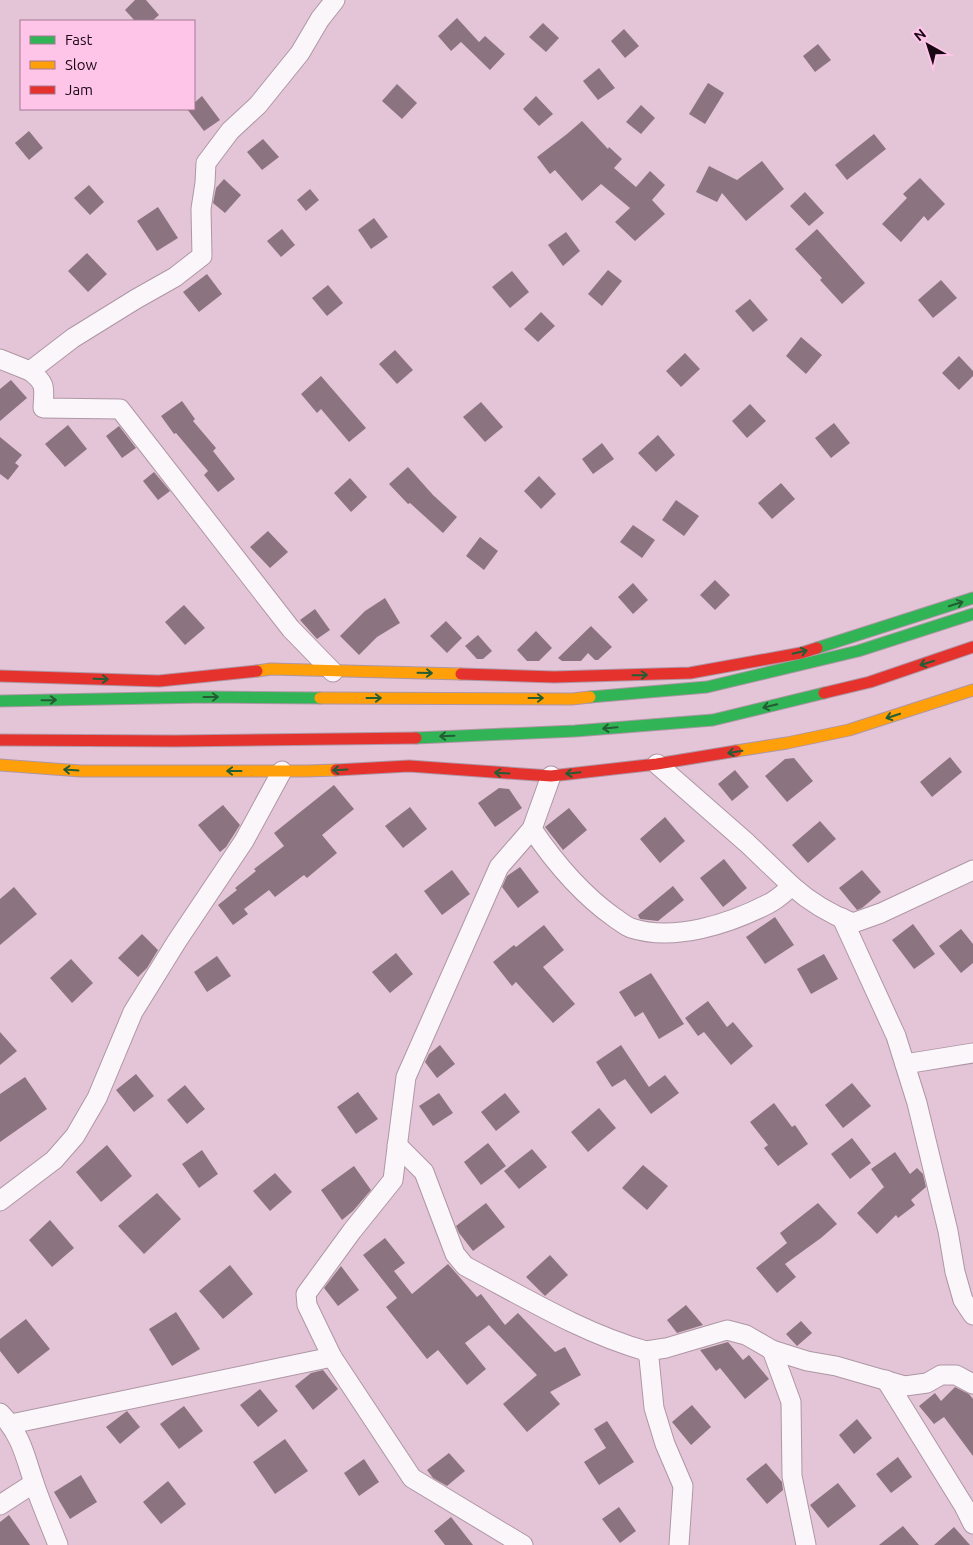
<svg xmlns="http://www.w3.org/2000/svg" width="973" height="1545" viewBox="0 0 973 1545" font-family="Ubuntu,sans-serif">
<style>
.building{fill:#8b747f}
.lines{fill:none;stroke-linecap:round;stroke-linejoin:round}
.street-casing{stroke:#ae96a5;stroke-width:21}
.fast-casing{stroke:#ae96a5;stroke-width:13}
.slow-casing{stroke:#ae96a5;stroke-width:13}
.jam-casing{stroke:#ae96a5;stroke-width:13}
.street{stroke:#fbf6f9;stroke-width:19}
.fast{stroke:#30b455;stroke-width:11}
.slow{stroke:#ff9f0a;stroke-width:11}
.jam{stroke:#e5322d;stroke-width:11}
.oneway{stroke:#245d34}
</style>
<rect width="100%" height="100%" fill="#e4c5d8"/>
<g class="building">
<polygon points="135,0 146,0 159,15 152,21 135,21 125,10"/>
<polygon points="457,18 479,42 485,36 505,54 490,70 461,42 451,51 438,36"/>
<polygon points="543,23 559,38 546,52 529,37"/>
<polygon points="624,29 639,46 625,58 611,41"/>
<polygon points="818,44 831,60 815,72 803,56"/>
<polygon points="599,68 615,88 598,100 583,81"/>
<polygon points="708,83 724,93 705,124 689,114"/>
<polygon points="397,84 417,103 402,119 382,101"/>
<polygon points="202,96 220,120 204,131 187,109 194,109 194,103"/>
<polygon points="536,96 553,114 539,126 523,109"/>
<polygon points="641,105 655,118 641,134 626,122"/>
<polygon points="582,121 608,149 609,147 622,159 614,168 636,187 650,171 665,185 652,200 665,214 635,241 615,222 630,208 601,184 582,201 555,170 550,174 537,157 567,134"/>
<polygon points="29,131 43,148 29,160 15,143"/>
<polygon points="874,134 886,149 847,180 835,165"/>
<polygon points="263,139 279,157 262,170 247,152"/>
<polygon points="762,161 784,189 746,221 722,193 717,202 696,192 709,166 737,180"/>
<polygon points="920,178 945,204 928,221 924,216 901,242 882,224 907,198 903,194"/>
<polygon points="224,179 241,195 225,213 213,203 216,188"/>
<polygon points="89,185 104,202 90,215 74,198"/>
<polygon points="310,189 319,200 306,211 297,200"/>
<polygon points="805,192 824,213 809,226 790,206"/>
<polygon points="158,207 178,238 157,251 137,221"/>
<polygon points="374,218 388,237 371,249 358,230"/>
<polygon points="282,229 295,245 281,257 267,241"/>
<polygon points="817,229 865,283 842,304 820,280 822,278 795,249"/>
<polygon points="566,232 580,251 563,266 548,245"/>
<polygon points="87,253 107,274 88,292 68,271"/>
<polygon points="608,270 622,281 602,306 588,294"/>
<polygon points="512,271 529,292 510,308 492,287"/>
<polygon points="207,274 222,294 199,312 183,292"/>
<polygon points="941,280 957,298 933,318 918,300"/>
<polygon points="328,285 343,303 327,316 312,298"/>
<polygon points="750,299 768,320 753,332 735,311"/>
<polygon points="541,312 555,326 538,342 524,329"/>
<polygon points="801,337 822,355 806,374 786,356"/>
<polygon points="395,350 413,370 397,384 379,364"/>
<polygon points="685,353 700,369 681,387 666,371"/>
<polygon points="959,356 973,371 973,376 959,390 942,373"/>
<polygon points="321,376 366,428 349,442 321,409 317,413 301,394"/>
<polygon points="11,380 27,398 0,421 0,389"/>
<polygon points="182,401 195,419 193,421 216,448 213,451 235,479 218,492 204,475 208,471 176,433 174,434 161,416"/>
<polygon points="481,402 503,427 485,442 463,417"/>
<polygon points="750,404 766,421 747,438 732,421"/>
<polygon points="834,423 850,443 831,458 815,438"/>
<polygon points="68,425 87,449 65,467 45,444"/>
<polygon points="119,426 136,448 122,458 106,436"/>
<polygon points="658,435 675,455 656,472 638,453"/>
<polygon points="0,437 22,455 15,463 19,466 8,480 0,474"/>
<polygon points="602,443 614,459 593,474 582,459"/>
<polygon points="408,467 433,495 457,517 443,533 410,503 408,504 389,484"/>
<polygon points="154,472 170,491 158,500 143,481"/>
<polygon points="539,476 556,494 541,509 524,491"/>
<polygon points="350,478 367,497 351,512 334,493"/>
<polygon points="781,483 795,499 772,519 758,503"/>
<polygon points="676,500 699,516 684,536 662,520"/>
<polygon points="633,525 655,540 642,558 620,542"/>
<polygon points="268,531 288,552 270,568 250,547"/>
<polygon points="480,537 498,551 484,570 466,556"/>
<polygon points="715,580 730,595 715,610 700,595"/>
<polygon points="633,583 648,600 633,614 618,597"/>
<polygon points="385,598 400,623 377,637 359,655 340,636 365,611"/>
<polygon points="184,605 205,628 185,645 165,622"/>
<polygon points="315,609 330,630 317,639 300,620"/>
<polygon points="446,621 462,638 447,653 430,636"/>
<polygon points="591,626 612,647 598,660 595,660 588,653 581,661 562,661 558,658"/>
<polygon points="536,631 552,648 539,661 527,661 517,650"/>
<polygon points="478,635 492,651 483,659 477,659 465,646"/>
<polygon points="950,757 962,772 932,797 920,782"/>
<polygon points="794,758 813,781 787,802 765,776 785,759"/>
<polygon points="735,770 749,787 732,801 718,784"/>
<polygon points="334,785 354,809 322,835 337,853 307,878 304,875 275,897 269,890 244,909 248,914 233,925 218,905 237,890 235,888 256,871 254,869 284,846 274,833"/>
<polygon points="499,788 509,789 522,808 495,827 478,803"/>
<polygon points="223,805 240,825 226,847 220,852 198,825"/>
<polygon points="410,807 427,829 403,848 385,826"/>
<polygon points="569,808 587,830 563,850 545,827"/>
<polygon points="665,817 685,841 660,863 640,839"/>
<polygon points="820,821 836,839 808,863 792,845"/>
<polygon points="724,859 747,888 723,907 700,878"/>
<polygon points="520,867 539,892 518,908 502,887 507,876"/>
<polygon points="452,870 470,894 442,915 424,891"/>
<polygon points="862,870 881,892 862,908 857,910 839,888"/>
<polygon points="673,886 684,900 658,921 640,919 638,915"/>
<polygon points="14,887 37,914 0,945 0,899"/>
<polygon points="775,917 794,945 765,964 746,937"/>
<polygon points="913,924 935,954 914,969 892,940"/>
<polygon points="544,925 564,950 543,967 575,1004 553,1023 516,982 512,986 493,962 514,945 516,947"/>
<polygon points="961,929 973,944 973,963 961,973 939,946"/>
<polygon points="142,934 158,950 147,968 138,977 118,958"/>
<polygon points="396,953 413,974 390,993 372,972"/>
<polygon points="824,954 838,979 811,994 797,969"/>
<polygon points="217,956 231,976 207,992 194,972"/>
<polygon points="71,959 93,983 72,1003 50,978"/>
<polygon points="651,973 684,1024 659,1039 643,1012 635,1017 619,992"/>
<polygon points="708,1001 727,1027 733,1022 753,1046 731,1065 704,1032 698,1036 685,1018"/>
<polygon points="0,1032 17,1051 0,1065"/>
<polygon points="440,1045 455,1064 437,1078 425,1062 429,1054"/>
<polygon points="621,1045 649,1087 665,1075 679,1093 651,1114 625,1079 612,1087 596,1062"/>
<polygon points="136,1074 154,1096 134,1112 116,1090"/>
<polygon points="25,1077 47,1109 0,1142 0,1094"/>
<polygon points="852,1083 871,1106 843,1128 825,1105"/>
<polygon points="185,1085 205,1109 187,1124 167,1100"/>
<polygon points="358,1092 378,1119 356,1134 337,1107"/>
<polygon points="439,1093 453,1113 433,1126 419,1106"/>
<polygon points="505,1093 520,1112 496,1131 481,1112"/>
<polygon points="774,1103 792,1127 795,1125 808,1144 778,1166 764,1148 768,1145 750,1122"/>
<polygon points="599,1108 616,1128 588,1152 571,1132"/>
<polygon points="852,1138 871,1163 850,1179 831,1154"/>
<polygon points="488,1143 506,1166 481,1185 464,1162"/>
<polygon points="107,1145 132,1176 101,1202 76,1172"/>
<polygon points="532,1149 547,1167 519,1189 504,1171"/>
<polygon points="202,1150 218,1174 199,1188 182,1164"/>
<polygon points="895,1152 910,1174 917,1168 923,1174 926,1187 911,1200 915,1205 898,1218 896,1215 877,1234 857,1213 884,1187 871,1169"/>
<polygon points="643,1165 668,1186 647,1210 622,1188"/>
<polygon points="354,1166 371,1190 353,1211 342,1220 321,1190"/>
<polygon points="275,1173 292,1192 270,1211 253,1191"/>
<polygon points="157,1193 181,1219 144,1254 118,1226"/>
<polygon points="486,1203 505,1227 473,1251 459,1233 456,1226"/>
<polygon points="818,1203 837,1224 821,1238 785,1264 796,1277 777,1293 756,1268 787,1243 780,1233"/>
<polygon points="50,1220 74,1248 52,1267 29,1240"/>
<polygon points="385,1238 405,1263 394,1271 412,1294 448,1264 477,1297 481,1294 505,1325 518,1313 555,1352 565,1347 581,1375 550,1392 560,1404 527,1432 503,1404 537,1375 489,1325 465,1343 486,1369 467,1385 438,1350 427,1359 386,1307 397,1298 363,1255"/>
<polygon points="550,1255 568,1275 545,1296 526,1277"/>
<polygon points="230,1265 253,1294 223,1319 199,1291"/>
<polygon points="341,1266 359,1290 338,1306 324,1288"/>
<polygon points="686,1305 703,1325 677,1333 667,1320"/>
<polygon points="176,1312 200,1349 172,1366 149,1329"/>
<polygon points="26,1319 50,1349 18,1374 0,1351 0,1339"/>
<polygon points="801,1321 812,1333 797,1346 786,1334"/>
<polygon points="728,1342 743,1360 749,1355 769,1379 745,1399 720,1368 716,1371 700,1350"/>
<polygon points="323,1370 338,1389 313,1410 295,1386 311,1373"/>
<polygon points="955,1387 969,1394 973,1399 973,1456 944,1417 934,1424 919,1406 935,1393 941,1401"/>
<polygon points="260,1389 278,1411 258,1427 240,1405"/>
<polygon points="692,1405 711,1427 691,1445 672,1422"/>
<polygon points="184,1406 203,1431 179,1449 160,1424"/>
<polygon points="127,1411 140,1427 120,1444 106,1427"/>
<polygon points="857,1419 872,1438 854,1454 839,1435"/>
<polygon points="607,1421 634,1462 599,1485 584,1462 606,1448 594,1429"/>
<polygon points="285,1439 308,1471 275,1494 253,1462"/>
<polygon points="449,1453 465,1471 447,1486 433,1478 427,1470"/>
<polygon points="898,1457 912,1477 891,1493 876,1474"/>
<polygon points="364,1459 379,1482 359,1496 344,1473"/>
<polygon points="766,1463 782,1482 783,1490 767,1504 746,1479"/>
<polygon points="81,1475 97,1502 70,1519 54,1492"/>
<polygon points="168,1481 186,1504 161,1524 143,1502"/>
<polygon points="838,1483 856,1506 828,1528 810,1505"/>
<polygon points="619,1507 636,1531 620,1543 602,1519"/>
<polygon points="9,1515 30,1545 0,1545 0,1522"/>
<polygon points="451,1517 473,1545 445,1545 434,1531"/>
<polygon points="903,1526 919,1545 879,1545"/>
<polygon points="954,1527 970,1545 934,1545"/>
</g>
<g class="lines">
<g class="street-casing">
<g id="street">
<polyline points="0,359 30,371 73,338 136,299 175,277 202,256 201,209 205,183 206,163 230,131 258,105 300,53 320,19 335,0"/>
<path d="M30 371C47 384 44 388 43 408L120 409 291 629 333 672"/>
<polyline points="657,764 747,843 792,886"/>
<path d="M551 776 532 829C555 863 581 894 615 918 620 921 625 926 631 928 674 942 729 924 768 904 777 900 785 892 792 886 811 903 830 914 853 923L881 913 973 870"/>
<polyline points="842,918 896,1036 917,1103 948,1231 955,1272 963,1300 973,1315"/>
<polyline points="905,1064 973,1053"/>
<path d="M397 1145 424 1172 455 1254 465 1266C524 1297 582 1333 646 1351L649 1358 654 1408 665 1444 683 1486 679 1545"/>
<polyline points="0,1201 54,1160 75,1136 97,1098 133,1012 177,941 244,841 282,771"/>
<polyline points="772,1350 791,1402 792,1476 806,1545"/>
<polyline points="646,1351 666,1348 727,1330 746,1335 772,1350 807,1361 836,1366 905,1386 927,1383 941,1375 956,1375 973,1384"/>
<polyline points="886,1380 964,1506 973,1524"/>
<path d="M0 1413C21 1434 25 1456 34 1483 41 1504 50 1524 58 1545"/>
<polyline points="11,1424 332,1357"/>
<polyline points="0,1505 34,1483"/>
<polyline points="523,1545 412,1478 332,1357 307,1305 306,1294 352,1231 393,1180 406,1077 499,867 532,829"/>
</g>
</g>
<g class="fast-casing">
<g id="fast">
<polyline points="817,648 973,598"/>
<polyline points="590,697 707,687 858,651 973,614"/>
<polyline points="0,701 205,697 320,698"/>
<polyline points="416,738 575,731 713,720 824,693"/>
</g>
</g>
<g class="slow-casing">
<g id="slow">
<polyline points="257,671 271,669 461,674"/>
<polyline points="320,698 572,699 590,697"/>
<polyline points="736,751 787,743 849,730 973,690"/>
<polyline points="0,765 81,771 307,771 336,770"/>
</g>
</g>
<g class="jam-casing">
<g id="jam">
<polyline points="461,674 554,677 690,673 801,653 817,648"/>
<polyline points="0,676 159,681 257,671"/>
<polyline points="824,693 870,682 973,647"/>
<polyline points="0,740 175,741 416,738"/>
<polyline points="336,770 409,766 551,776 657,764 736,751"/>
</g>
</g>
<use href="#street" class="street"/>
<use href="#fast" class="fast"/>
<use href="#slow" class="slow"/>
<use href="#jam" class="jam"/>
</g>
<defs><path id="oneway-shaft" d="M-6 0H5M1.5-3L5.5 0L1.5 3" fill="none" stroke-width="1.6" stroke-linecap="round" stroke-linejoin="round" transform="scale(1.25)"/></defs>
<g class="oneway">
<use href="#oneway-shaft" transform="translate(956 604) rotate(-18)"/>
<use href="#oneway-shaft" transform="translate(800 652) rotate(-14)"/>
<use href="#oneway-shaft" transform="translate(927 663) rotate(162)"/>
<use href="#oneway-shaft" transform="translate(425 673) rotate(1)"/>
<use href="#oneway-shaft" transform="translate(640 675) rotate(-1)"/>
<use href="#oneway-shaft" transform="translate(101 679) rotate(2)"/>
<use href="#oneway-shaft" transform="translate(211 697)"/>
<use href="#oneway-shaft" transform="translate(374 698)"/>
<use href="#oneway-shaft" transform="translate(536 698)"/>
<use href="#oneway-shaft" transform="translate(49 700) rotate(-1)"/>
<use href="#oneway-shaft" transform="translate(770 706) rotate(166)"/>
<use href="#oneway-shaft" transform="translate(893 716) rotate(162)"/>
<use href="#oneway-shaft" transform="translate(610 728) rotate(175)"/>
<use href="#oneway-shaft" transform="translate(447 736) rotate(178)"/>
<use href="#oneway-shaft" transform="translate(735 752) rotate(171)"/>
<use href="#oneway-shaft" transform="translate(71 770) rotate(-176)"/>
<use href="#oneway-shaft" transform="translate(340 770) rotate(177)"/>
<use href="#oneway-shaft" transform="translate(234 771) rotate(-180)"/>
<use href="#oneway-shaft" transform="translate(502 773) rotate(-177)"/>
<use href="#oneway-shaft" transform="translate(573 773) rotate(174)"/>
</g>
<rect x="20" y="20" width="175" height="90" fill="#ffc5e9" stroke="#a37993"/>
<rect x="30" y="36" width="25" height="8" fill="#30b455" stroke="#a37993"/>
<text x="65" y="45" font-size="15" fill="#180613">Fast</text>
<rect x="30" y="61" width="25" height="8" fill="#ff9f0a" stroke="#a37993"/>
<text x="65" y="70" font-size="15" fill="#180613">Slow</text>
<rect x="30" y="86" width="25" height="8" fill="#e5322d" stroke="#a37993"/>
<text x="65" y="95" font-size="15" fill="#180613">Jam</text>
<g transform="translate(928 45) rotate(321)" stroke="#ffc5e9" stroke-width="4" paint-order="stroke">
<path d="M0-4L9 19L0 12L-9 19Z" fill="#180613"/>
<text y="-8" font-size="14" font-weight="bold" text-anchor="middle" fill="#180613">N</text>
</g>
</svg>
